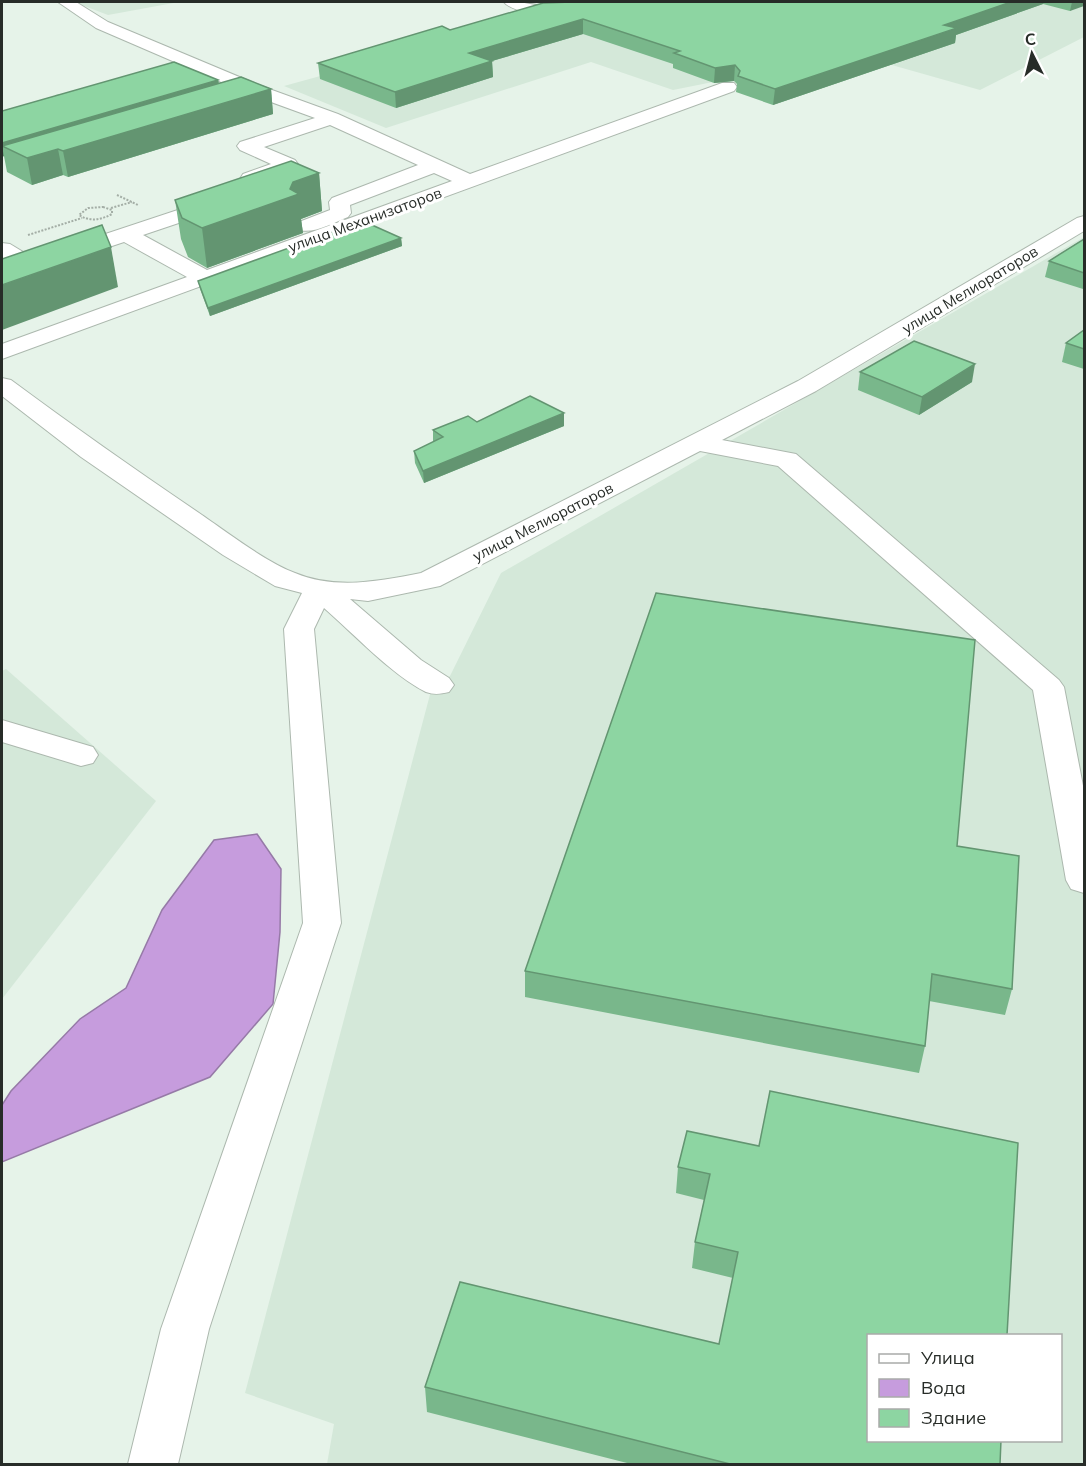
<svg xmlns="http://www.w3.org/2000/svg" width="1086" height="1466" viewBox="0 0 1086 1466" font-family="Mulish,sans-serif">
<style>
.built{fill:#d4e8d9;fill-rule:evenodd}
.water{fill:#c69cdd;stroke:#967aa7;stroke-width:1.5}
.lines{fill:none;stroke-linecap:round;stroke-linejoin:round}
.minor-casing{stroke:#acb8ae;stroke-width:2}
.path{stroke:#a4aea6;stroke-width:2;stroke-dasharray:2 1.5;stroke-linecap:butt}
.minor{fill:#fff;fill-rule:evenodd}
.wall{fill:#79b78b}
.shaded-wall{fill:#639571}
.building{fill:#8dd5a2;stroke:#639571;stroke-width:1.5}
.labels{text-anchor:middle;stroke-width:6;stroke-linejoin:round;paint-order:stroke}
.far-street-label{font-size:15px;fill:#272c28;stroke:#fff}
</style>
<rect width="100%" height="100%" fill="#e6f3e9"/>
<g class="built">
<polygon points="74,2 179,2 108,15"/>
<polygon points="589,2 1084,2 1084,37 980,90 853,54 673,90 591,62 386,128 284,86"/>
<path d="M1084 237V1464H327L334 1424 245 1393 432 687 450 676 501 573ZM868 1336H1060V1440H868Z"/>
<polygon points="6,669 156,801 2,999 2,671"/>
</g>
<polygon class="water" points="257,834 281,869 280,932 273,1004 210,1077 2,1162 2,1105 11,1091 80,1019 126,988 162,910 214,840"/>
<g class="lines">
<g class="minor-casing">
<g id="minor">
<path d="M58 2H76L108 22 261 86 338 114 470 174 722 83H734L737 87 734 91 2 359V344L187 277 124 242 31 273 2 258V243L10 244 33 258 232 192 243 174 271 164 240 150 237 146 240 142 315 118 249 94 96 28ZM330 125 418 165 332 198 329 202 330 210 299 222 296 226 299 230C314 234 333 223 348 217L351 213 350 205 434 173 452 181 207 270 143 235 247 200 258 182 295 168 298 164 295 160 264 147Z"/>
<path d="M504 2C522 0 537 7 555 7 577 8 598 0 620 2L618 5C586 13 557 21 525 12 518 10 509 8 504 2Z"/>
<path d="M1084 216V231L816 391 722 440 796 454 1059 680 1064 687 1084 791V893L1071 889 1066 880 1033 690 778 466 700 451 440 586 368 601 350 599 421 660 449 678 454 685 449 692C441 694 434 695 426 692 393 676 353 633 324 608L314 629 341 923 209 1329 178 1464H128L161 1329 303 923 284 629 302 593 275 586 223 555 81 457 2 396V378L11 380C73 426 137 471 202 515 228 533 266 562 295 573 335 590 381 581 421 573L798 381 1077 218Z"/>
<polygon points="2,720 93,747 98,755 93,763 81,766 2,742"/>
</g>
</g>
<g class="path">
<polyline points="117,195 138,205"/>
<path d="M103 207 112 210V214C101 220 90 222 79 215L88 208Z"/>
<polyline points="111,208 132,202"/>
<polyline points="28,235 82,218"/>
</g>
<use href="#minor" class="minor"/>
</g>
<g class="wall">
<polygon points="572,2 1084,2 1070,11 1043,4 956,35 955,43 773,105 736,92 737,84 734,81 714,83 673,68 673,64 583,34 492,61 493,77 396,108 320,79 318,63 450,30"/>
<polygon points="218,80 219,83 271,89 273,114 68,177 63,175 32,185 7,172 4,156 2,157 2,111 56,96 55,95"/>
<polygon points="319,173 322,211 301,219 303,233 207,268 188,257 181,239 175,200"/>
<polygon points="401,238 402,246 210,316 200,289 198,281"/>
<polygon points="1084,239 1084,288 1083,289 1045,277 1049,261"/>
<polygon points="1084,330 1084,369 1062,362 1066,343"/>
<polygon points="860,372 972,382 919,415 858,390"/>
<polygon points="477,422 564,426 424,483 415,463 414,451 433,442 433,430"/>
<polygon points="957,846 1012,989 1005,1015 929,1001 925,1046 919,1073 525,997 525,971"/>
<polygon points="687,1131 1000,1464 631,1464 427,1412 425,1387 719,1344 733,1278 692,1268 695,1242 704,1200 676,1193 678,1167"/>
<polygon points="1084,1419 1084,1464 1083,1464"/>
</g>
<g class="shaded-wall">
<polygon points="1011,2 1044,2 1043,4 956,35 955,43 773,105 775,89 944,25"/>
<polygon points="1072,2 1084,2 1084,6 1070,11"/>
<polygon points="583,19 583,34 492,61 493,77 396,108 395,92 469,53"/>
<polygon points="735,65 734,81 714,83 715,68"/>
<polygon points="218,80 220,92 2,146 4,156 2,157 2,143"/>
<polygon points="271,89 273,114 68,177 63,151"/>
<polygon points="58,149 63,175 32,185 27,158"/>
<polygon points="319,173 322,211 301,219 303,233 207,268 202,228 290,189 293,182"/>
<polygon points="401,238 402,246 210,316 208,308"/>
<polygon points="111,247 118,287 2,330 2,285"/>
<polygon points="975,364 972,382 919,415 922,397"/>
<polygon points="564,413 564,426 424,483 423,471"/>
</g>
<g class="building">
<polygon points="572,2 1011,2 944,25 957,28 775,89 738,76 740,71 735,65 715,68 674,53 680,51 583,19 469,53 492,61 395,92 318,63 442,26 450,30 543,3"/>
<polygon points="174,62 218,80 2,143 2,111"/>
<polygon points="241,77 271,89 63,151 58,149 27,158 2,146"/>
<polygon points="291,161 319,173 293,182 290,189 299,194 202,228 182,218 175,200"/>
<polygon points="363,221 401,238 208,308 198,281"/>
<polygon points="102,225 111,247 2,285 2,259"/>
<polygon points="1084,239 1084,273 1049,261"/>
<polygon points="1084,330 1084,349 1066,343"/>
<polygon points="914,341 975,364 922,397 860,372"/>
<polygon points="530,396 564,413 423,471 414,451 443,437 433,430 468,416 477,422"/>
<polygon points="656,593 975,640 957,846 1019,856 1012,989 932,974 925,1046 525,971"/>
<polygon points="770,1091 1018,1143 1007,1335 868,1335 868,1440 1001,1440 1000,1464 730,1464 425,1387 460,1282 719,1344 738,1252 695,1242 710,1174 678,1167 687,1131 759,1146"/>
</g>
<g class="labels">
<g class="far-street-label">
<text transform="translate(365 220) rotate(-20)" y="5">улица Механизаторов</text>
<text transform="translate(970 290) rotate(-31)" y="5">улица Мелиораторов</text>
<text transform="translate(543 522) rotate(-27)" y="5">улица Мелиораторов</text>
</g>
</g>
<rect width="1086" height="1466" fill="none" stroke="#272c28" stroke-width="6"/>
<rect x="867" y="1334" width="195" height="108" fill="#ffffff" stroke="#a9aba9" stroke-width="1.5"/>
<rect x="879" y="1354" width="30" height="9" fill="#ffffff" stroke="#a9aba9" stroke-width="1.5"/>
<text x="921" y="1364" font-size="18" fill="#272c28">Улица</text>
<rect x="879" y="1379" width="30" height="18" fill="#c69cdd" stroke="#a9aba9" stroke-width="1.5"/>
<text x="921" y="1394" font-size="18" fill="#272c28">Вода</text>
<rect x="879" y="1409" width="30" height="18" fill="#8dd5a2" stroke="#a9aba9" stroke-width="1.5"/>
<text x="921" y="1424" font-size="18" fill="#272c28">Здание</text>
<g transform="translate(1032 54) rotate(354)" stroke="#ffffff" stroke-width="4.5" paint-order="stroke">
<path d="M0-4.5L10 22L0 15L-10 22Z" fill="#272c28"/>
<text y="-9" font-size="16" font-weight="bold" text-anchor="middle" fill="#272c28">С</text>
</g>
</svg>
